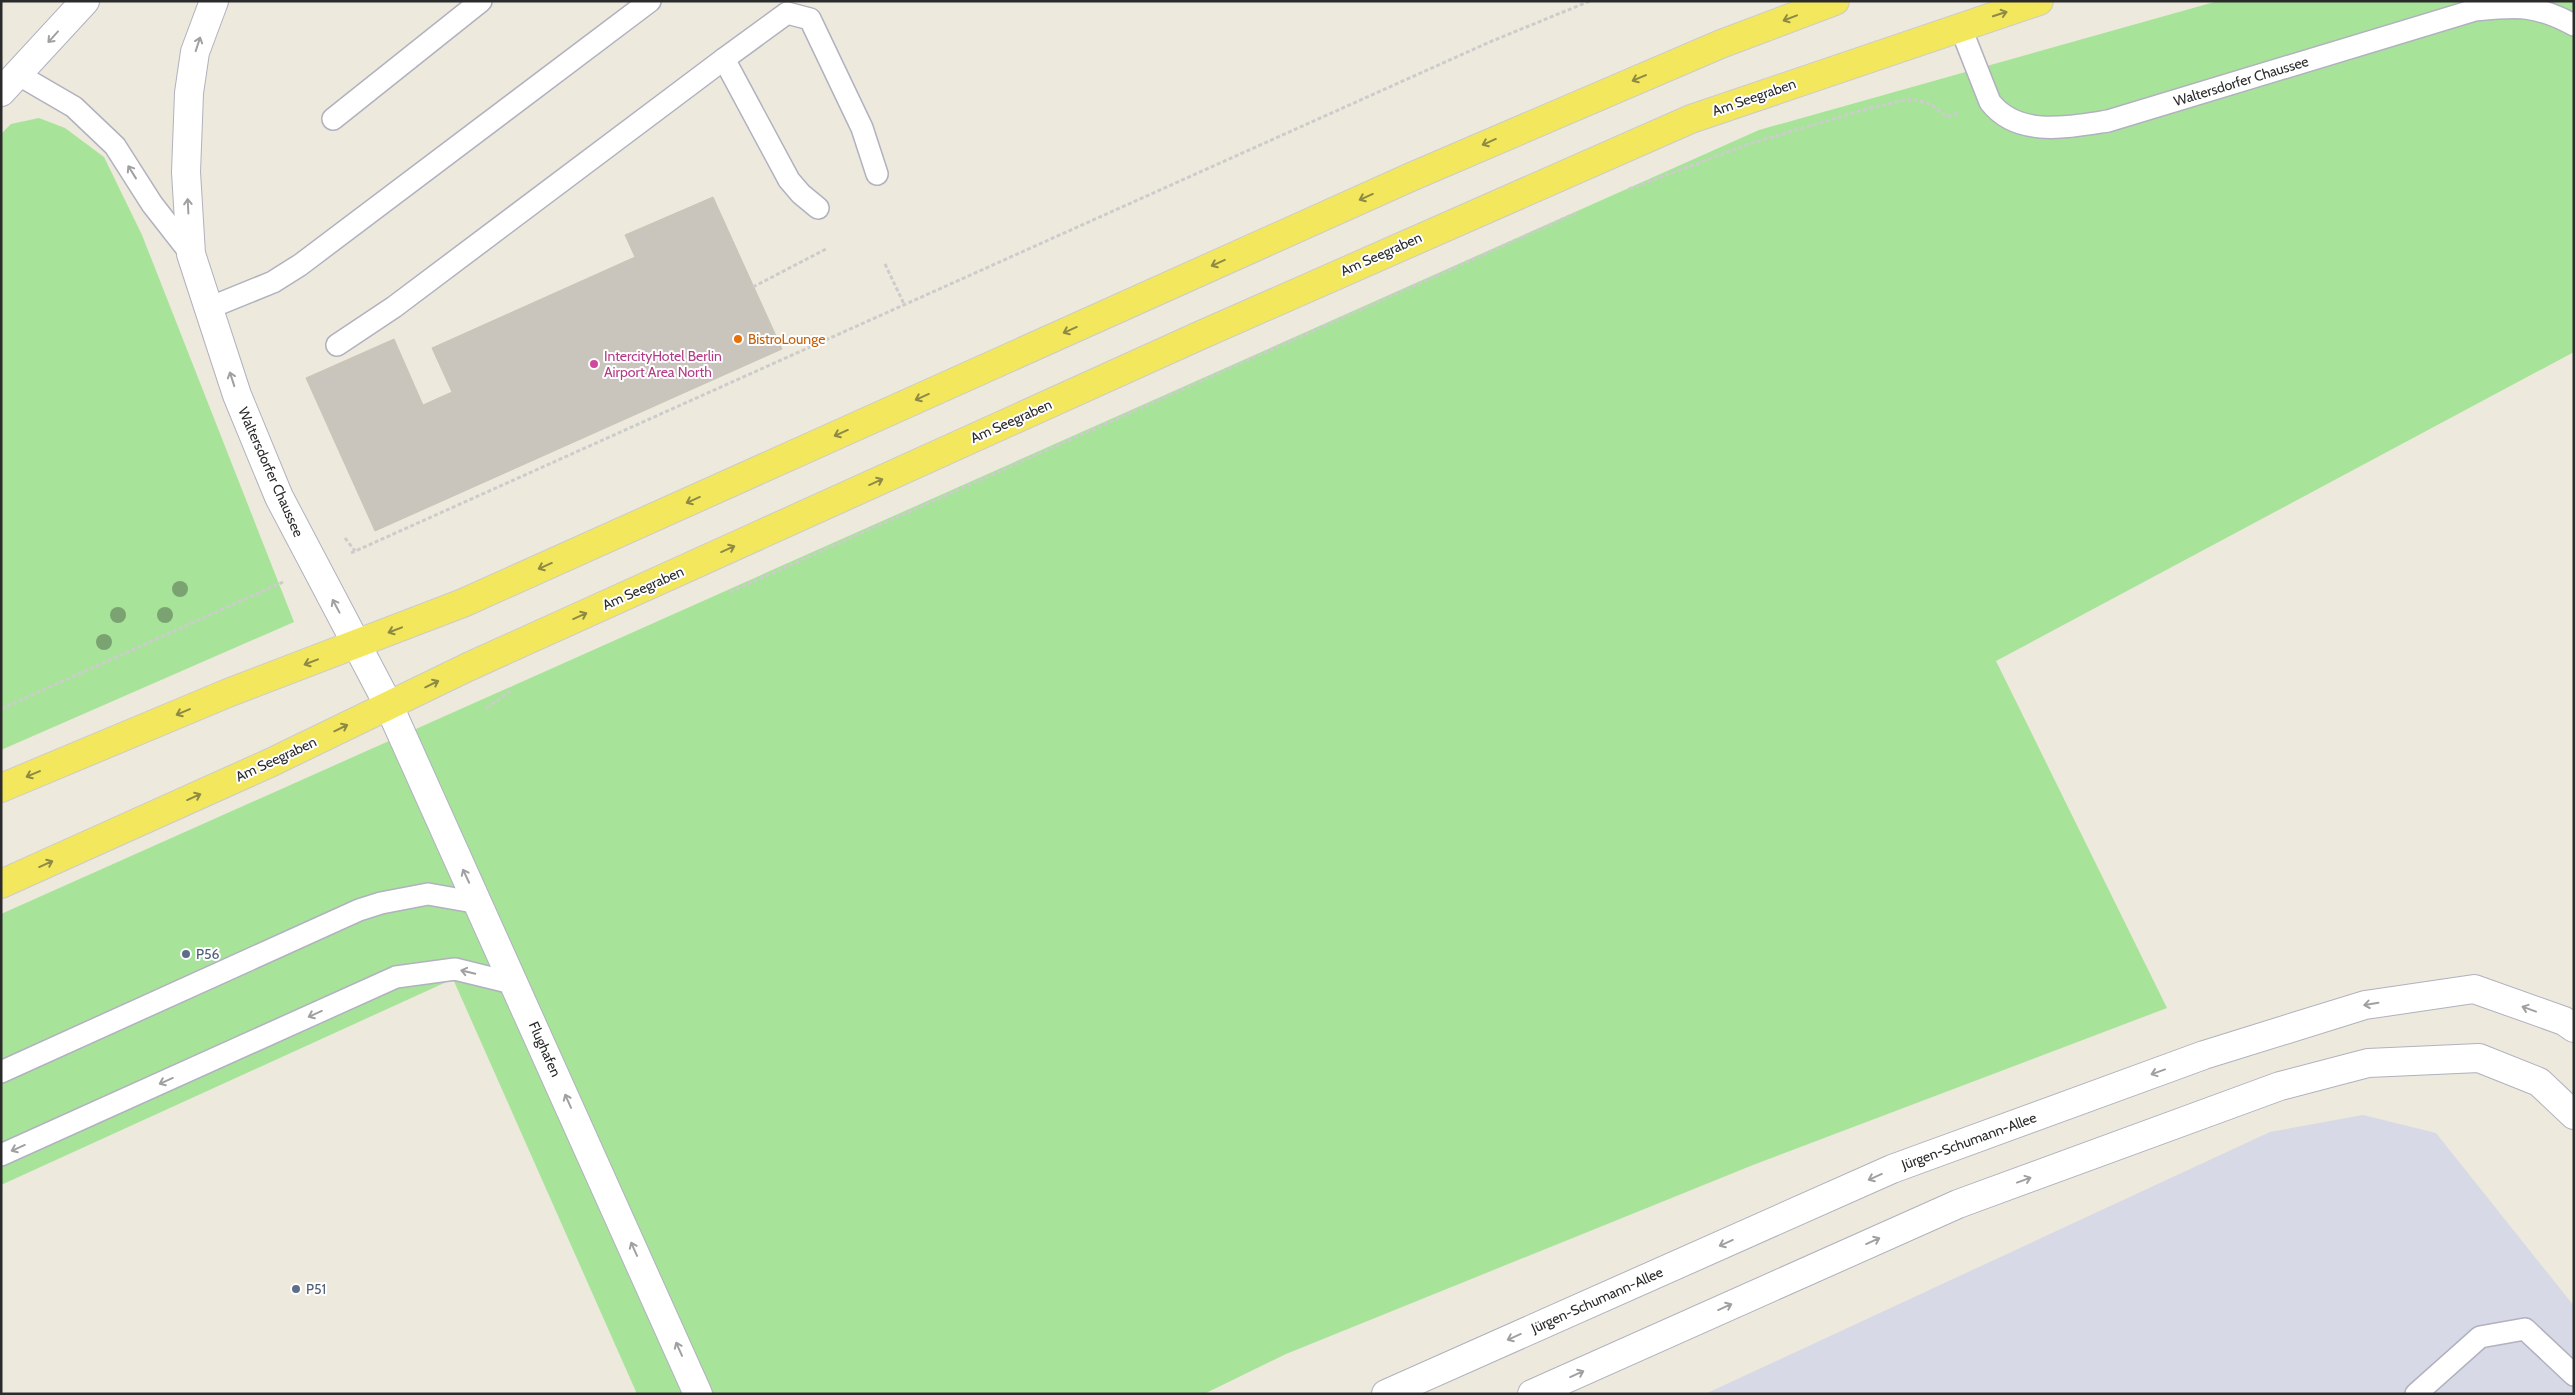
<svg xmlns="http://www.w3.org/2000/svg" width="2575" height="1395" viewBox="0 0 2575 1395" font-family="Cabin,sans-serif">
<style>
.airport{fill:#d8d9e6}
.green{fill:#a7e499}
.building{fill:#c9c5bd;stroke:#c9c5b7}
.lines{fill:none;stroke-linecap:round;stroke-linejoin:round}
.lane-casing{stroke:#b1b1bf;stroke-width:24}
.secondary-casing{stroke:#b1b1bf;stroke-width:30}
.primary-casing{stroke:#ccc;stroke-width:30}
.path{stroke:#ccc;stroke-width:3;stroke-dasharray:4 2.5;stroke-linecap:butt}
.lane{stroke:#fff;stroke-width:21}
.secondary{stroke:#fff;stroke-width:28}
.primary{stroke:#f2e75d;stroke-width:28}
.tree{fill:#7ba371}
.oneway{stroke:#8e8944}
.oneway2{stroke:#a0a0a0}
.food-dot{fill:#e8710a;stroke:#fff;stroke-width:2}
.hotel-dot{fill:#d1479c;stroke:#fff;stroke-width:2}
.service-dot{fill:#5c6f8a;stroke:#fff;stroke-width:2}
.labels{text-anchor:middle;stroke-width:4;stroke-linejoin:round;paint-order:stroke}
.street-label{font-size:14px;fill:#2b2b2b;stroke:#fff}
.food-label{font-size:14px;fill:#c56008;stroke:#fff;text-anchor:start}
.hotel-label{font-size:14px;fill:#b23c85;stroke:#fff;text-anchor:start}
.service-label{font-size:14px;fill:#4e5e75;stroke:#fff;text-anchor:start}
</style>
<rect width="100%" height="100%" fill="#ede9dd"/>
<polygon class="airport" points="2363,1115 2436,1133 2574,1306 2574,1394 1705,1394 2270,1132"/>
<g class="green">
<polygon points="2218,1 2574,1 2574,352 1996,661 2167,1008 1753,1165 1286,1354 1204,1394 637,1394 453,979 1,1185 1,914 1759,130"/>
<polygon points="39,118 65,128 104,157 142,235 294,622 1,750 1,134 11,124"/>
</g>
<polygon class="building" points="713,197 782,349 375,531 306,378 394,339 423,405 452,392 432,348 635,257 625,235"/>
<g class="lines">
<g class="lane-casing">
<g id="lane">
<path d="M1960 26 1990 102C2018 138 2069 127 2108 121L2475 10C2518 6 2535 4 2574 25"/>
<polyline points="19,75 74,107 115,146 152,204 191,254"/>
<polyline points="333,119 481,1"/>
<polyline points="818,208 801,194 789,180 724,59 787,13 810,19 862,128 877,174"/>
<polyline points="209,308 273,282 300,265 650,1"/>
<polyline points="337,345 394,307 724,59"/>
<polyline points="1,1072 359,910 381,903 428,894 479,903"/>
<polyline points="1,1155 396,977 455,969 516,984"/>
<polyline points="2416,1394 2480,1337 2525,1329 2574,1375"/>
</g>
</g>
<g class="secondary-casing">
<g id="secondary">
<polyline points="214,1 195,52 189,93 186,172 191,254 237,395 279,497 389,706 698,1394"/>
<polyline points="1,92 85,1"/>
<polyline points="1386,1394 1892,1169 2204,1055 2365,1005 2474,989 2564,1021 2574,1028"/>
<polyline points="1532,1394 1958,1204 2280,1086 2368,1063 2479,1058 2539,1082 2574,1115"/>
</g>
</g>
<g class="primary-casing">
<g id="primary">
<polyline points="1,788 228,693 463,603 1411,177 1721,44 1835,1"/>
<polyline points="1,884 272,762 468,667 1201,335 1691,119 2039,1"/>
</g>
</g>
<g class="path">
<polyline points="1629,189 1749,144 1870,108 1909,99 1931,104 1947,117 1958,113"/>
<polyline points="885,264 904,304"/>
<polyline points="753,287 826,249"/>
<polyline points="345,538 355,551"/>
<polyline points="351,553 1492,41 1590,1"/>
<polyline points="730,592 1576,213"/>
<polyline points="486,708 511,691"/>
<polyline points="1,709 283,582"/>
</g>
<use href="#lane" class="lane"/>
<use href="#secondary" class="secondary"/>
<use href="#primary" class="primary"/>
</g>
<g class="tree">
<circle cx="180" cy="589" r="8"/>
<circle cx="118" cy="615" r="8"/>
<circle cx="165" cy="615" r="8"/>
<circle cx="104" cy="642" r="8"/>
</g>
<defs><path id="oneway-shaft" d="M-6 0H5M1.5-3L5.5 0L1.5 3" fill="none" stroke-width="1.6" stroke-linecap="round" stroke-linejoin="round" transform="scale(1.25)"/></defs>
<g class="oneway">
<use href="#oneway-shaft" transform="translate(2000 14) rotate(-18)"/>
<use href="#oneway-shaft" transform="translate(1790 18) rotate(159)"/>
<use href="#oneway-shaft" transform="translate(1639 78) rotate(157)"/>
<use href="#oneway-shaft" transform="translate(1489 142) rotate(156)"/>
<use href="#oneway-shaft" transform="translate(1366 197) rotate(156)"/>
<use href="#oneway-shaft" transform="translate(1218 263) rotate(156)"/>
<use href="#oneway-shaft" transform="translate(1070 330) rotate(156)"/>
<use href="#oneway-shaft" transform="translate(922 397) rotate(156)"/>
<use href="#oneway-shaft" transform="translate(841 433) rotate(156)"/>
<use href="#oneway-shaft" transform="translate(876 482) rotate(-24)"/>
<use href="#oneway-shaft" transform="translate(693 500) rotate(156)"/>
<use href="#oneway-shaft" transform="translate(728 549) rotate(-24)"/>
<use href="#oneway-shaft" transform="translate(545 566) rotate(156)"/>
<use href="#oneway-shaft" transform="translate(580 616) rotate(-24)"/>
<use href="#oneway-shaft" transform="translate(395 630) rotate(159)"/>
<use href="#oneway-shaft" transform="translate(311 662) rotate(159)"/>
<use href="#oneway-shaft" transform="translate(432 684) rotate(-26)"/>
<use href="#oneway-shaft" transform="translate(183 712) rotate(157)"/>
<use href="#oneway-shaft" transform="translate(341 728) rotate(-26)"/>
<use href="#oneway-shaft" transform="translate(33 774) rotate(157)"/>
<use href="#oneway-shaft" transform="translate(194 797) rotate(-24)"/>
<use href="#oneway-shaft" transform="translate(46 864) rotate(-24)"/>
</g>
<g class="oneway2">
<use href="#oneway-shaft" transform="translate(53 37) rotate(132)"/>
<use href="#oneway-shaft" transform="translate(198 44) rotate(-72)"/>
<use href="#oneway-shaft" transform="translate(132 172) rotate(-122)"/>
<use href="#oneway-shaft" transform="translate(188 206) rotate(-93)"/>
<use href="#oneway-shaft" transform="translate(232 379) rotate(-108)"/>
<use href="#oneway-shaft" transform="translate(336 606) rotate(-118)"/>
<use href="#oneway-shaft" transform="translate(466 876) rotate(-115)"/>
<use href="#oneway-shaft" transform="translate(468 972) rotate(-166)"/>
<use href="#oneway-shaft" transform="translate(2371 1004) rotate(171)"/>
<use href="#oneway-shaft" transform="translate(2529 1009) rotate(-160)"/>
<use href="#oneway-shaft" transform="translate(315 1014) rotate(156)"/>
<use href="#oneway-shaft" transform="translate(2158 1072) rotate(160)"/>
<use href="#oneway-shaft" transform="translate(166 1081) rotate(156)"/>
<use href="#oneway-shaft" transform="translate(568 1101) rotate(-114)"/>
<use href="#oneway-shaft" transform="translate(18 1148) rotate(156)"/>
<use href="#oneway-shaft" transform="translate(1875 1177) rotate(156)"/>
<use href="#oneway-shaft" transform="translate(2024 1180) rotate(-20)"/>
<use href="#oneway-shaft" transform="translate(1873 1241) rotate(-24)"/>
<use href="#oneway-shaft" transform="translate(1726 1243) rotate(156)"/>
<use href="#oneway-shaft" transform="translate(634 1249) rotate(-114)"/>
<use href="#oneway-shaft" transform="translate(1725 1307) rotate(-24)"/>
<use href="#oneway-shaft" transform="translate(1514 1337) rotate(156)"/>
<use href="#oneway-shaft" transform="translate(679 1349) rotate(-114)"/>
<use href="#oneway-shaft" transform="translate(1577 1374) rotate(-24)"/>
</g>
<circle class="food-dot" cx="738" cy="339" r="5"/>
<circle class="hotel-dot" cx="594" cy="364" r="5"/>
<g class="service-dot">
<circle cx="186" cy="954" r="5"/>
<circle cx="296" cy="1289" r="5"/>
</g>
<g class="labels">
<g class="street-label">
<text transform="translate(2241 81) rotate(-17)" y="5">Waltersdorfer Chaussee</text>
<text transform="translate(1754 97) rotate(-19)" y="5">Am Seegraben</text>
<text transform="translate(1381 254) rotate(-24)" y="5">Am Seegraben</text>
<text transform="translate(1011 421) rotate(-24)" y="5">Am Seegraben</text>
<text transform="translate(271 472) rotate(66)" y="5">Waltersdorfer Chaussee</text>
<text transform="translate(643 588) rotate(-24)" y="5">Am Seegraben</text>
<text transform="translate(276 759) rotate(-25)" y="5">Am Seegraben</text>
<text transform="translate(545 1049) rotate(66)" y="5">Flughafen</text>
<text transform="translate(1969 1141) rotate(-20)" y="5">Jürgen-Schumann-Allee</text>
<text transform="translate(1597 1300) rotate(-24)" y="5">Jürgen-Schumann-Allee</text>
</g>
<g class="food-label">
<text x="748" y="344">BistroLounge</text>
</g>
<g class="hotel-label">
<text x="604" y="361">IntercityHotel Berlin<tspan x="604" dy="16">Airport Area North</tspan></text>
</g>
<g class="service-label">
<text x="196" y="959">P56</text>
<text x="306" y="1294">P51</text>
</g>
</g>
<rect width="2575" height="1395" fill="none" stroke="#2b2b2b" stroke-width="5"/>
</svg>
